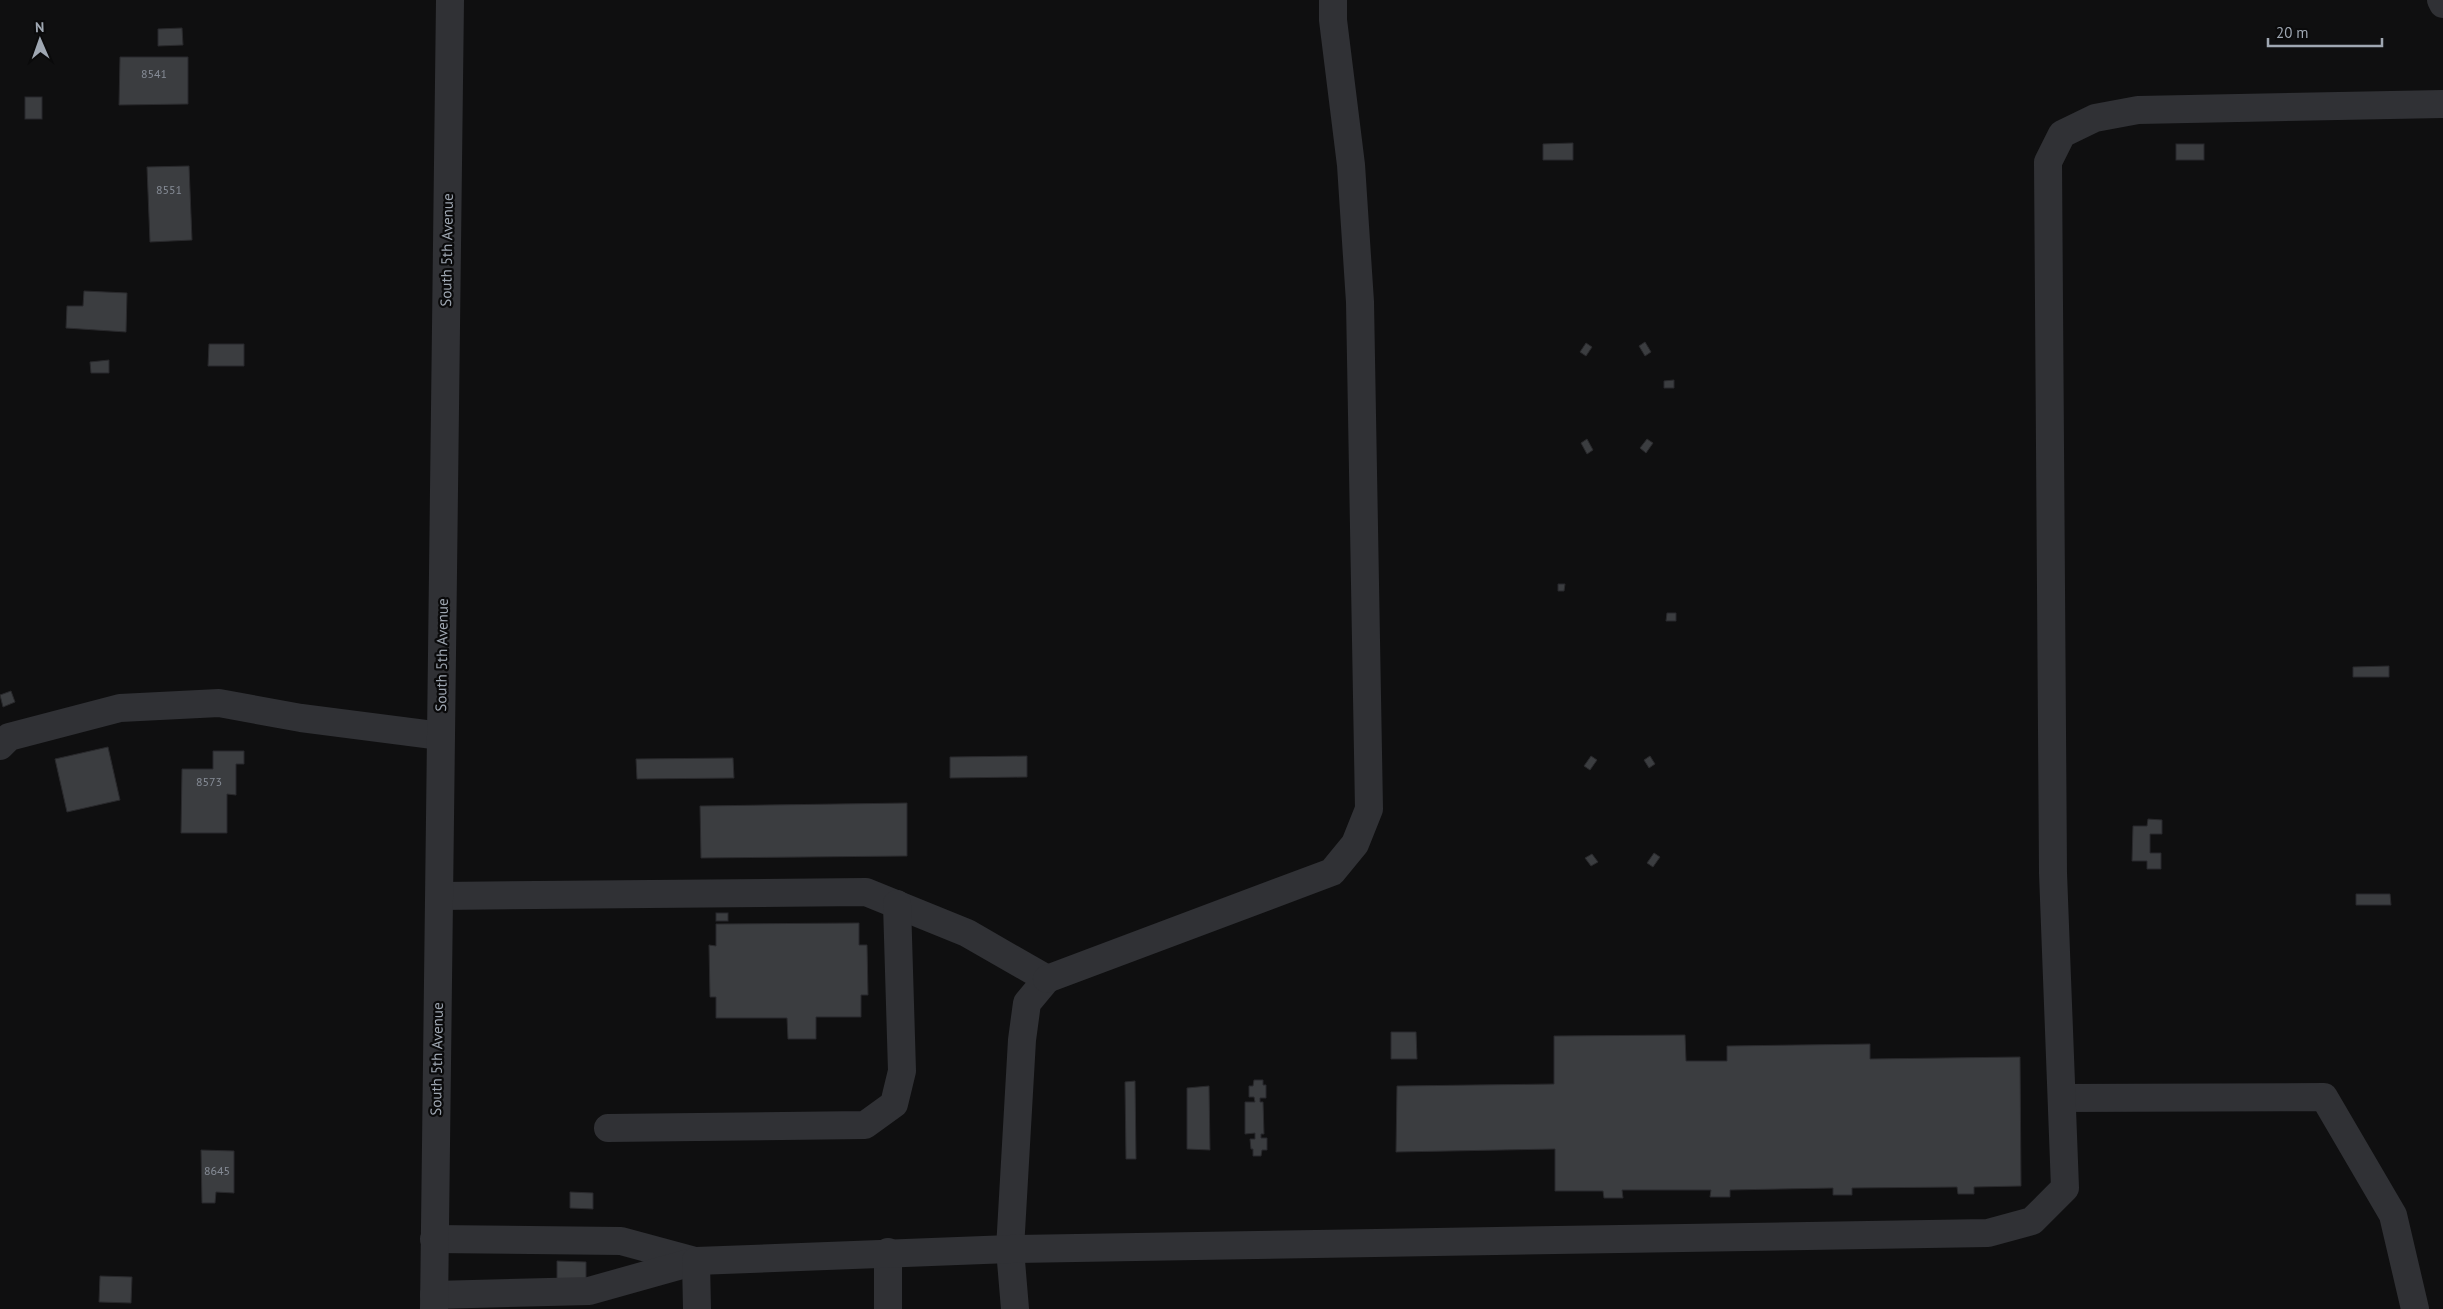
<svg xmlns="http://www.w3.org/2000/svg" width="2443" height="1309" viewBox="0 0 2443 1309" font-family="'PT Sans',sans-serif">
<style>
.building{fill:#3b3d40;stroke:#29292c}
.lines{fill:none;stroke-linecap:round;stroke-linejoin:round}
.minor{stroke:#303135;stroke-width:28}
.labels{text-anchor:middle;stroke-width:4.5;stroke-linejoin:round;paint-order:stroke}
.number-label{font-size:12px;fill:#868c96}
.street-label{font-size:15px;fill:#9fa7b2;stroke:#0a0a0b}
</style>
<rect width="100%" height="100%" fill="#0f0f10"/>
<g class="building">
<polygon points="182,28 183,45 158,46 158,29"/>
<polygon points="120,57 188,57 188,104 119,105"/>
<rect x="25" y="97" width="17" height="22"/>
<polygon points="1573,143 1573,160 1543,160 1543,144"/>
<rect x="2176" y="144" width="28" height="16"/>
<polygon points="189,166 192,240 150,242 147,167"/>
<polygon points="84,291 127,293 126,332 66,328 67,306 83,306"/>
<polygon points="1645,342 1651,352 1645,356 1639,346"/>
<polygon points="1586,343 1592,347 1586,356 1580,352"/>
<polygon points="209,344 244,344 244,366 208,366"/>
<polygon points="109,360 109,373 91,373 90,362"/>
<polygon points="1674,380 1674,388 1664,388 1664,381"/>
<polygon points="1587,439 1593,450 1587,454 1581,443"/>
<polygon points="1647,439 1653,443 1646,453 1640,448"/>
<polygon points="1558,584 1565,584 1564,591 1558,591"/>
<polygon points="1667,613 1676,613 1676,621 1666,621"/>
<polygon points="2389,666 2389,677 2353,677 2353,667"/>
<polygon points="11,691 15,702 3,707 0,695"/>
<polygon points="108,747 120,800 67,812 55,759"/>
<polygon points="213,751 244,751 244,764 236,764 236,795 227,794 227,833 181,833 182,769 213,769"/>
<polygon points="1027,756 1027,777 950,778 950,757"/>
<polygon points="1591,756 1597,760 1590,770 1584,766"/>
<polygon points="1650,756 1655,764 1649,768 1644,760"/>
<polygon points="733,758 734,778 637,779 636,759"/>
<polygon points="907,803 907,856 701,858 700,806"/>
<polygon points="2148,819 2162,820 2162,834 2150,834 2150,853 2161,853 2161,869 2147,869 2147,861 2132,861 2133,826 2147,826"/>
<polygon points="1654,853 1660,857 1653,867 1647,863"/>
<polygon points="1592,854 1598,862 1591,866 1585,858"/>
<polygon points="2356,894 2390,894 2391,905 2356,905"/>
<rect x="716" y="913" width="12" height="8"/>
<polygon points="859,923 859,945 867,945 868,995 861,995 861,1017 816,1017 816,1039 788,1039 787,1018 716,1018 716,997 710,997 709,945 716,946 716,924"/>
<polygon points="1391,1032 1416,1032 1417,1059 1391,1059"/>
<polygon points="1685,1035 1686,1061 1727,1061 1727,1046 1870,1044 1870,1059 2020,1057 2021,1186 1974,1187 1974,1194 1958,1194 1957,1187 1852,1188 1852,1195 1833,1195 1833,1188 1730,1190 1730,1197 1710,1197 1711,1190 1622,1190 1623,1198 1604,1198 1603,1191 1555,1191 1555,1149 1396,1152 1397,1086 1554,1084 1554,1036"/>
<polygon points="1254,1080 1263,1080 1263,1085 1266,1085 1266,1098 1260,1098 1260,1102 1263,1102 1264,1134 1261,1134 1261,1138 1267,1138 1267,1150 1262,1150 1261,1156 1253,1156 1253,1149 1251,1149 1250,1139 1255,1139 1255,1133 1245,1134 1245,1102 1255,1102 1254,1097 1249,1097 1249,1086 1253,1086"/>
<polygon points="1135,1081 1136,1159 1126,1159 1125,1082"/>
<polygon points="1209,1086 1210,1150 1187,1149 1187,1088"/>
<polygon points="201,1150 234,1151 234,1193 216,1192 215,1203 202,1203"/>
<polygon points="570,1192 593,1193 593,1209 570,1208"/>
<polygon points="557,1261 586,1262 586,1281 557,1281"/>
<polygon points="100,1276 132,1277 131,1303 99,1302"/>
</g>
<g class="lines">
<g class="minor">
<polyline points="2441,0 2443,4"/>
<polyline points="0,746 9,737 120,708 219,703 301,718 441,736"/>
<polyline points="440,896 866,892 967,933 1047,979 1027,1003 1022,1040 1010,1249 1015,1309"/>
<polyline points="1047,979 1332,872 1355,844 1369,809 1360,302 1351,165 1333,20 1333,0"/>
<polyline points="2062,1098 2324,1097 2393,1215 2415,1309"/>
<polyline points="608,1128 865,1125 894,1104 902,1071 897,904"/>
<polyline points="434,1239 621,1241 695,1261"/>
<polyline points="888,1252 888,1309"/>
<polyline points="434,1295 589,1291 696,1261"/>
<polyline points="434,1309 450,0"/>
<polyline points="697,1309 696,1261 1010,1249 1988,1233 2032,1221 2065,1188 2053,873 2048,162 2062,134 2095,118 2138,110 2443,104"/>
</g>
</g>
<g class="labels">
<g class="number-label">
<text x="154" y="78">8541</text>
<text x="169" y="194">8551</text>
<text x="209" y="786">8573</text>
<text x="217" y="1175">8645</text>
</g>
<g class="street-label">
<text transform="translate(447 250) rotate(-89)" y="5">South 5th Avenue</text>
<text transform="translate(442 655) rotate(-89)" y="5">South 5th Avenue</text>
<text transform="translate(437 1059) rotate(-89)" y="5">South 5th Avenue</text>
</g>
</g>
<g transform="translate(40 40) rotate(358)" stroke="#0a0a0b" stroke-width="4" paint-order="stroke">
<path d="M0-4L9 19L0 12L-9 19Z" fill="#9fa7b2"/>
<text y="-8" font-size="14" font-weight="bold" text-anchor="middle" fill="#9fa7b2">N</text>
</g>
<path d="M2268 38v8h114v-8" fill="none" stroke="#9fa7b2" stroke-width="2.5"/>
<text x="2276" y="38" font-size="15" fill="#9fa7b2" stroke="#0a0a0b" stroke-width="4" paint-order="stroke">20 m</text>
</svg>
